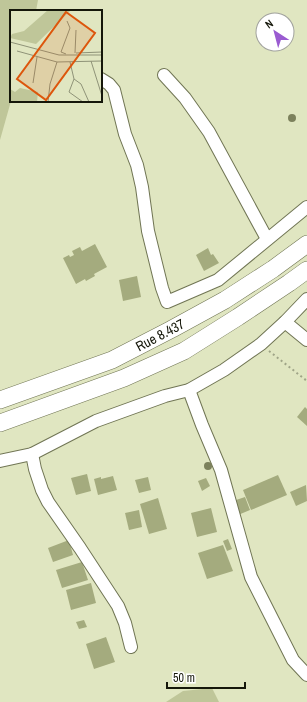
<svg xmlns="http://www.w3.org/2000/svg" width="307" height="702" viewBox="0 0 307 702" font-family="'Archivo Narrow',sans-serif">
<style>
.green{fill:#bfc699}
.building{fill:#a4ab7e}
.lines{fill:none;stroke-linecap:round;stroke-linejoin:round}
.street-casing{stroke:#707554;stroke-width:14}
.secondary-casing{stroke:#707554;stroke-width:18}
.path{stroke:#9fa487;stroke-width:2;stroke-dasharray:2 3;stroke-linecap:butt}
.street{stroke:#fff;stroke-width:12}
.secondary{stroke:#fff;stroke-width:17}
.tree{fill:#7c815c}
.labels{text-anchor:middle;stroke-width:3;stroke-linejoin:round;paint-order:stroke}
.street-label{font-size:14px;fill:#15170a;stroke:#fff}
.inset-road{fill:none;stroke:#8f9378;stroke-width:1}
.view{fill:#dd560c;fill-opacity:0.15;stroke:#dd560c;stroke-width:2}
.inset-edge{fill:none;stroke:#15170a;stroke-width:2}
</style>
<rect width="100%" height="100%" fill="#e0e6c1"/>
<g class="green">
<polygon points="0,0 38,0 36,11 11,11 11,101 0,140"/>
<polygon points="212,688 219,702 166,702 183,691"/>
</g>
<g class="building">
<polygon points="95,244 107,267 94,274 95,276 86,281 85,279 76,284 63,258 69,255 70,257 74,255 72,251 80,247 82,251"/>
<polygon points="208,248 211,255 213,254 219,263 204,271 196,255"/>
<polygon points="137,276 141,297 123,301 119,280"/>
<polygon points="305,407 307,409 307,426 297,417"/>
<polygon points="87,474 91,491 76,495 71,478"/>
<polygon points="278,475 287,495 251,510 243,490"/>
<polygon points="113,476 117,490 98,495 94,479 101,477 101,479"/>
<polygon points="148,477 151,490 139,493 135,480"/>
<polygon points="206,478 210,486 202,491 198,481"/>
<polygon points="306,485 307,501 296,506 290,492"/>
<polygon points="245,497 250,510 238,515 233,501"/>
<polygon points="158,498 167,529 149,534 140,504"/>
<polygon points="211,508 217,532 197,537 191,513"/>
<polygon points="139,510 142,527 129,530 125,513"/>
<polygon points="228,539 232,549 227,551 223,541"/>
<polygon points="69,540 73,555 53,562 48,548"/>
<polygon points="223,545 233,571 207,579 198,553"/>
<polygon points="82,562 88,580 62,588 56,570"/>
<polygon points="91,583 96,603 71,610 66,590"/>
<polygon points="84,620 87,627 79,629 76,622"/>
<polygon points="106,637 115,662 94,669 86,644"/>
</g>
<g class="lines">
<g class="street-casing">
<g id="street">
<polyline points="164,75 185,98 209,132 267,239"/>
<polyline points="101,79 109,84 114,90 125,134 137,165 142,187 148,231 162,288 167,302 218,280 307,207"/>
<polyline points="285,322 307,340"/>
<polyline points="189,390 202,425 221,470 251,577 293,660 307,675"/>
<polyline points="32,454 35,469 42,490 48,502 80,548 118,606 125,623 131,647"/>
<polyline points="0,461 32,454 96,421 165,396 189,390 224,370 261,344 285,322 307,299"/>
</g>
</g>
<g class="secondary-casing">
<g id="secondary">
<polyline points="0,400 112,360 172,329 225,300 273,269 307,244"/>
<polyline points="0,423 124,378 184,351 238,317 289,283 307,270"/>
</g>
</g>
<polyline class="path" points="269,351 307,381"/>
<use href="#street" class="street"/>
<use href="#secondary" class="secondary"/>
</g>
<g class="tree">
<circle cx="292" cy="118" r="4"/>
<circle cx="208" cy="466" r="4"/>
</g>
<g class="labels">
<g class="street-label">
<text transform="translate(160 335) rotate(-28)" y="5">Rue 8.437</text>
</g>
</g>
<g transform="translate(10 10)">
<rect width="92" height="92" fill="#e0e6c1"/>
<path d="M38 0H61L26 34 0 28 2 24 14 21ZM10 78 28 82 27 92H0V79L5 82Z" fill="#bfc699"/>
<path class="inset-road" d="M0 32 49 45H92M7 41 47 52 92 51M65 43 66 20M66 43 92 42M56 44 51 42 60 18 57 11M81 51 92 86M60 52 64 69 59 82 73 92M64 69 71 74 79 92M23 73 27 47M38 92 40 74 47 52"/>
<path class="view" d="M56 2 85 23 36 90 7 69Z"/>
<rect width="92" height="92" class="inset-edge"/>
</g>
<g transform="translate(275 32) rotate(324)"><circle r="19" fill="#ffffff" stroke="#a1a29d"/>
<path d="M0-3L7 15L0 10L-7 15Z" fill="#9a5bd1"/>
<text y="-6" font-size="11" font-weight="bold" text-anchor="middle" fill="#15170a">N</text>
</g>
<path d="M167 682v6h78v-6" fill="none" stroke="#15170a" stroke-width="2"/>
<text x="173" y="682" font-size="12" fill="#15170a" stroke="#ffffff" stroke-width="3" paint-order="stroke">50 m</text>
</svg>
